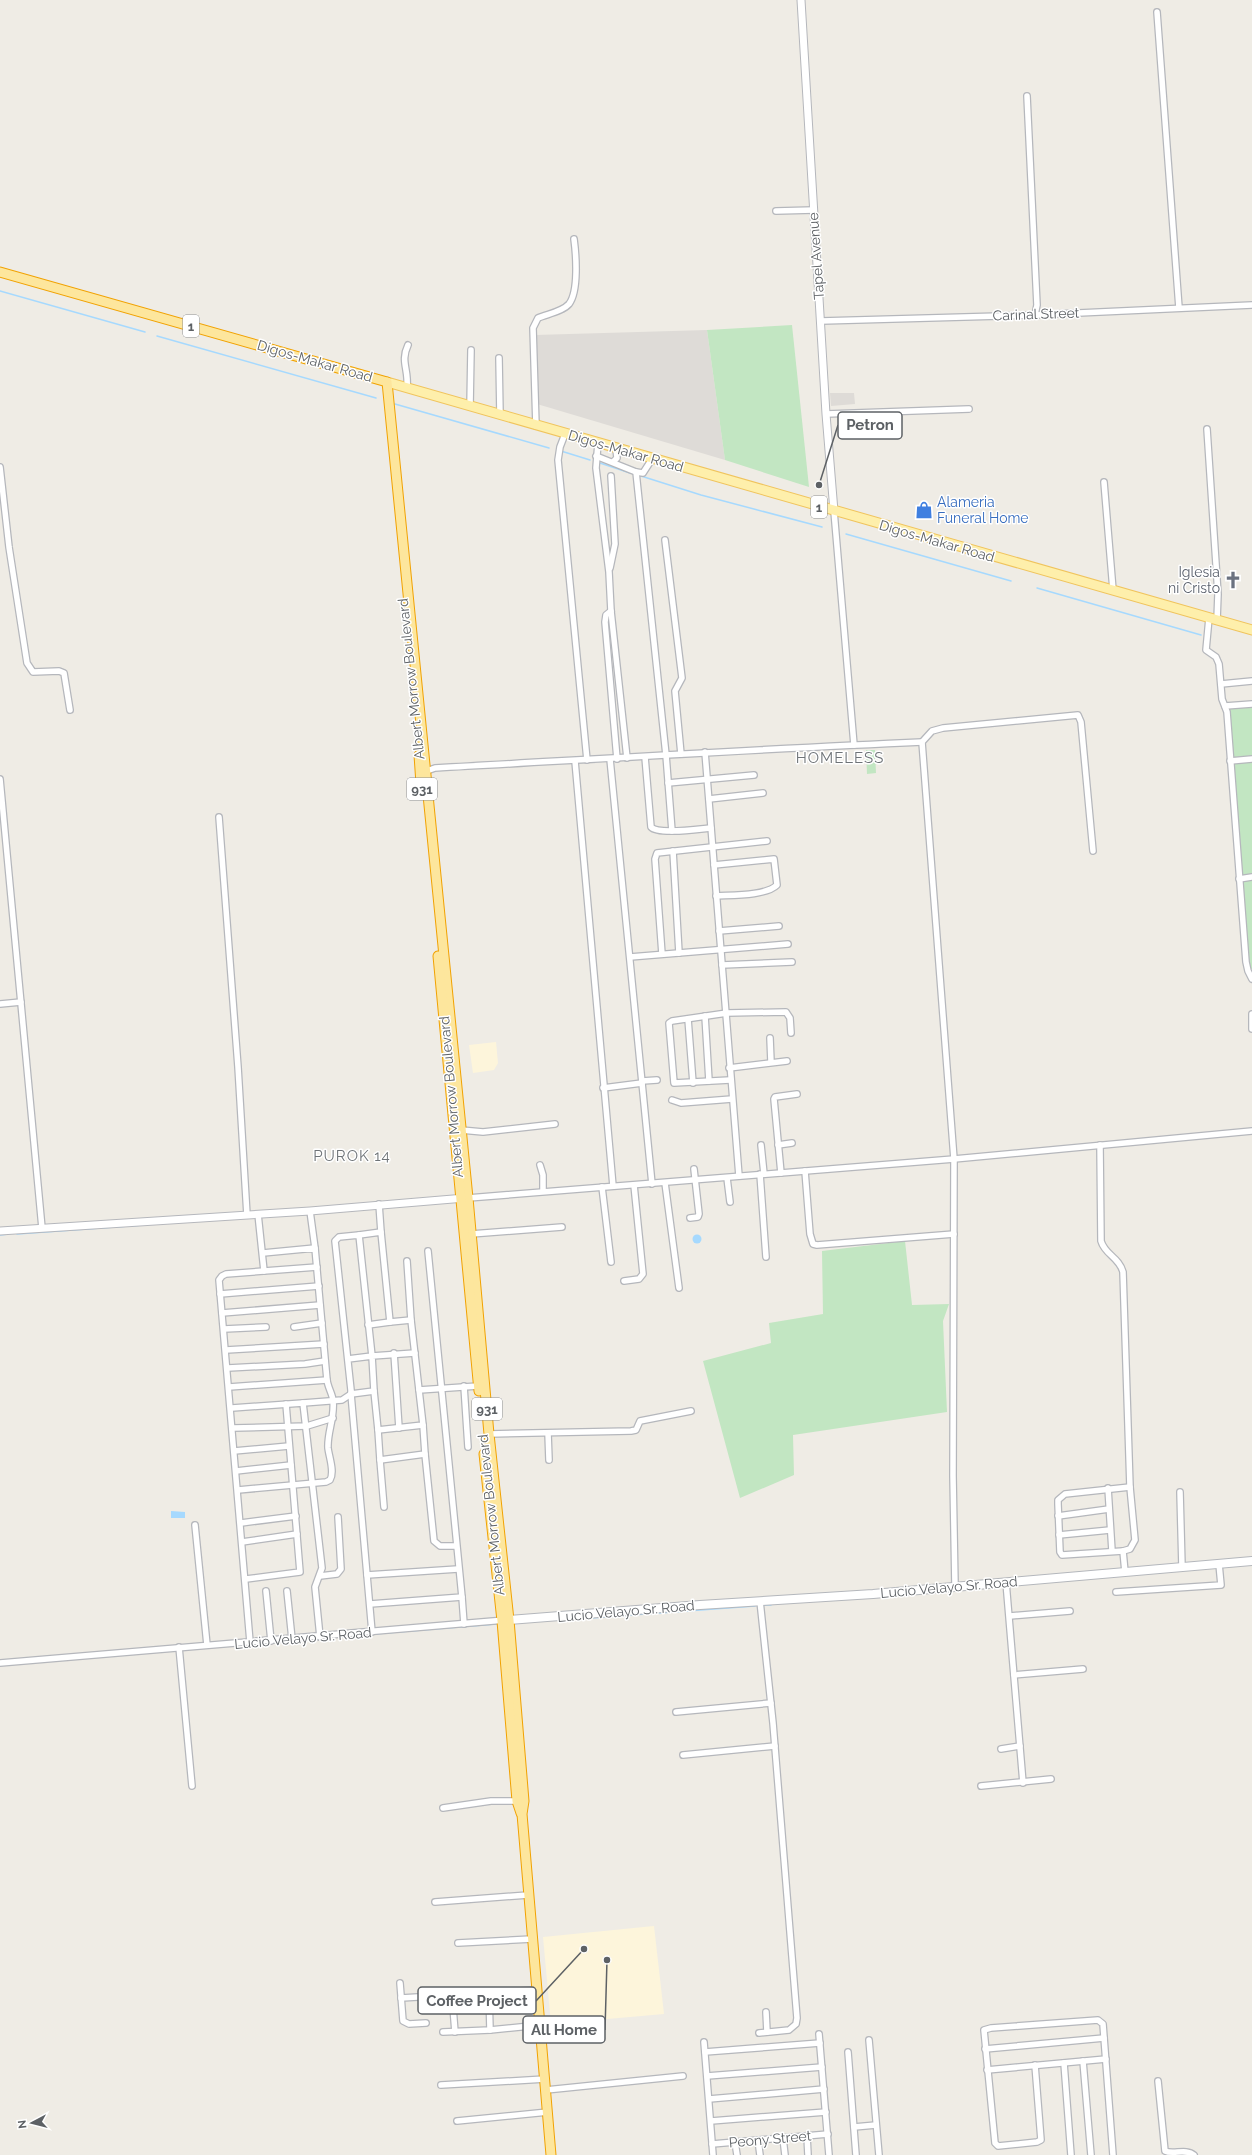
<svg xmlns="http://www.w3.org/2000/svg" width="1252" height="2155" viewBox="0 0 1252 2155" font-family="Raleway,sans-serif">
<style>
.commercial{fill:#fdf5db}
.industrial{fill:#dedbd7}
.green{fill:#c2e6c2}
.water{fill:#a6d9fe}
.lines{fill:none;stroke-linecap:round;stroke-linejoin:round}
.stream{stroke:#a6d9fe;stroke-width:1.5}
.minor-casing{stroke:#b5b7bc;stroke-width:8}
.tertiary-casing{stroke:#b5b7bc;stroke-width:9}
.secondary-casing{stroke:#b4b7bc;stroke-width:10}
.primary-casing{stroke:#f0c45d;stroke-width:11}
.trunk-casing{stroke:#f1a202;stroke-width:11}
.minor{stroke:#fff;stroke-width:5.5}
.tertiary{stroke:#fff;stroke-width:7}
.secondary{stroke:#fff;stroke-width:8}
.primary{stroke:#feefab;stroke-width:9}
.trunk{stroke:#fde69d;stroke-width:9}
.labels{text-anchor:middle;stroke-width:3;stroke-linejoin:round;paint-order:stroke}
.shield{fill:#fff;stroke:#8e9093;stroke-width:1}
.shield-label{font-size:13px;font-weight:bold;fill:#5d6165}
.street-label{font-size:14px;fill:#5d6165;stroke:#fff}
.shop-label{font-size:14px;fill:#366cbe;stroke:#fff;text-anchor:start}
.worship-label{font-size:14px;fill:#5b616d;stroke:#fff;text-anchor:end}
.neighbourhood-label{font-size:15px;letter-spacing:1px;fill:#6e7377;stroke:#fff}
.leader{fill:none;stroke:#5d6165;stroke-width:1.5}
.callout-dot{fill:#5d6165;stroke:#fff;stroke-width:1.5}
.callout{fill:#fff;stroke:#5d6165;stroke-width:1.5}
.callout-label{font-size:15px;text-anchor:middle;font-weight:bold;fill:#5d6165}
</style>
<rect width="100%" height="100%" fill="#efece5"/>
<g class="commercial">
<polygon points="496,1042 498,1063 494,1070 473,1073 469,1045"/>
<polygon points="654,1926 664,2014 551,2024 543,1937"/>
</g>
<g class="industrial">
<polygon points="707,330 725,460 537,404 535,335"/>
<polygon points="830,393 854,393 855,404 831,406"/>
</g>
<g class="green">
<polygon points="792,325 809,487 725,460 707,330"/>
<polygon points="1252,707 1252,969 1248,969 1225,708"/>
<polygon points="866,750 875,750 876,773 867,774"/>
<polygon points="905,1241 912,1305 949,1304 943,1321 947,1412 793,1435 794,1475 740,1498 703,1361 771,1343 769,1323 823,1314 822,1251"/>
</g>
<g class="water">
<circle cx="697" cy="1239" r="4.5"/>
<polygon points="171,1511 185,1512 185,1518 171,1518"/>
</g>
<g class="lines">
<g class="stream">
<polyline points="0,291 145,332"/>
<polyline points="157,336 376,398"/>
<polyline points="395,404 549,448"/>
<polyline points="561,451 590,460"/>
<polyline points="600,463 630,473"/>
<polyline points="641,476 701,495 822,527"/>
<polyline points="846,534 1011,581"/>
<polyline points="1037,588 1201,635"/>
<polyline points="17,1234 143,1225"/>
<polyline points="0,1235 9,1234"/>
<polyline points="765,1605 771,1605"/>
<polyline points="591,1618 755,1606"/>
<polyline points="337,1637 496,1624"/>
</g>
<g class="minor-casing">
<g id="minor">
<polyline points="1157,12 1179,308"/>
<polyline points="1027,96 1037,305 1035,315"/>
<polyline points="776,211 814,210"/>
<polyline points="821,321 1035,315 1252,305"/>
<polyline points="499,358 500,415"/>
<path d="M407 388C409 369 400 362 408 345"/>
<polyline points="470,406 471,350"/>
<polyline points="826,414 969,409"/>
<path d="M536 426 533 328 538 318C547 314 562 312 569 304 579 291 576 254 574 239"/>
<polyline points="1207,429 1218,594 1217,620"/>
<polyline points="565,434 560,447 558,460 587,760"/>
<polyline points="598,443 596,468 609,572 611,611 627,758"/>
<polyline points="596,456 636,472 666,755 672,831"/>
<polyline points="613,462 617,458 616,449"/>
<polyline points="0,467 9,547 27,663 33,672 59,671 64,673 70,710"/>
<polyline points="636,472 643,473 652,459"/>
<polyline points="1104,482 1113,590"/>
<polyline points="834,511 854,745"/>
<polyline points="665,540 682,678 675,691 681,754"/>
<polyline points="610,568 615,544 611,476"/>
<polyline points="611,611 606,615 605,622 617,759"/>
<polyline points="1209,618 1206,650 1216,657 1219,664 1222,699 1227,712 1246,962 1248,971 1252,979"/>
<polyline points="1221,684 1252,681"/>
<polyline points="1225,706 1252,704"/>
<polyline points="705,752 739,1176"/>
<path d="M645 757 651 827C658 835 699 829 711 828"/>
<polyline points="610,759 652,1184"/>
<polyline points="575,761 613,1186"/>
<polyline points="1230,761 1252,759"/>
<path d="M424 772 435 768C598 759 760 749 922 742"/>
<polyline points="0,779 42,1228"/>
<polyline points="668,783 754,775"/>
<polyline points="709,799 763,793"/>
<polyline points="219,817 238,1067 247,1215"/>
<polyline points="673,851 679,953"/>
<path d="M714 865 774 859 777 885C766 896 731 895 716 896"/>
<polyline points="1239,879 1252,877"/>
<polyline points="719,931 779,926"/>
<polyline points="662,954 655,859 657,853 767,841"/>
<polyline points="630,957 788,944"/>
<polyline points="722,965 792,962"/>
<polyline points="0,1004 21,1002"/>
<polyline points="1252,1014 1252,1029"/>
<polyline points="705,1016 709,1081"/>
<polyline points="688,1019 693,1083"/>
<polyline points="770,1038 771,1062"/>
<polyline points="729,1068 787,1061"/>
<polyline points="730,1080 674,1083 669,1023 672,1021 727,1013 786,1012 790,1018 791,1033"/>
<polyline points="642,1081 657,1080"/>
<polyline points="603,1088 642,1083"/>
<polyline points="672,1100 681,1103 732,1099"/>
<polyline points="461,1130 483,1132 555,1124"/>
<polyline points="761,1145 764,1174"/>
<polyline points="778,1145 792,1143"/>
<path d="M1100 1145 1101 1241C1105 1255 1119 1257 1123 1272L1130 1487 1135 1540 1130 1549 1123 1551 1125 1572"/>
<polyline points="540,1165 543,1175 543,1191"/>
<polyline points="805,1171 810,1234 813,1244 817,1245 954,1234"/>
<polyline points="781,1173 774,1099 775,1097 797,1094"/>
<polyline points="760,1174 766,1257"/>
<polyline points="727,1178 730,1202"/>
<polyline points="665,1183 679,1288"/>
<polyline points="602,1187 611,1262"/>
<polyline points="468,1198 954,1159 1252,1131"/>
<polyline points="379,1204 381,1232"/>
<polyline points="310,1211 315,1248"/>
<polyline points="258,1214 264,1271"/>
<polyline points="690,1218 698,1217 699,1214 694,1169"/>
<polyline points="471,1234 562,1227"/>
<polyline points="359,1235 381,1232 390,1322 411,1320"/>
<polyline points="407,1261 411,1320 419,1390 478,1386"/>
<polyline points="624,1281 639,1279 643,1274 634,1185"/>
<polyline points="220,1294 319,1286"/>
<polyline points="222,1313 320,1305"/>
<polyline points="368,1325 390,1322"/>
<polyline points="294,1327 322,1323"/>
<polyline points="224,1329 266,1327"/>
<polyline points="226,1350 324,1344"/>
<polyline points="394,1353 399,1428"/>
<polyline points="348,1359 372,1356 374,1391 351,1394 351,1390 335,1241 339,1237 359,1235 372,1356 415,1353"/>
<polyline points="228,1368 305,1364 325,1361"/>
<polyline points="464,1386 468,1447"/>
<polyline points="229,1387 327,1380"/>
<polyline points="374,1391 378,1430 423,1425 419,1390"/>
<polyline points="351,1394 372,1632"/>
<polyline points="303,1403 342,1400 351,1394"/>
<polyline points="232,1408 303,1403 322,1568 315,1587 320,1637"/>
<polyline points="233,1428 307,1426 333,1418"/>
<polyline points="378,1430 380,1460 425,1454 423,1425"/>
<polyline points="548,1433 549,1460"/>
<polyline points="489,1434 631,1431 636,1430 640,1421 691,1411"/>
<polyline points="234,1451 289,1446"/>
<polyline points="425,1454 434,1541 440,1546 456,1546"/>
<polyline points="380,1460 384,1507"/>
<polyline points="236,1471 291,1465"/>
<polyline points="1108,1488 1112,1551"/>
<path d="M238 1490 326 1482 330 1480C335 1472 329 1457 328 1448 327 1433 335 1417 333 1401 333 1395 328 1388 327 1380L315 1248 263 1253"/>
<polyline points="1180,1492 1182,1567"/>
<polyline points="1058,1516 1109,1509"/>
<polyline points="241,1523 296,1516"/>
<polyline points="195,1525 207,1645"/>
<polyline points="1059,1535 1110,1530"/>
<polyline points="242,1542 297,1534"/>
<polyline points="1123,1551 1062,1555 1060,1552 1058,1504 1058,1500 1065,1494 1130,1487"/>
<polyline points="367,1575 458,1569"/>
<polyline points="320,1576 337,1574 341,1569 338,1517"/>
<polyline points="246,1579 300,1572 286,1404"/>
<polyline points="1006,1582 1023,1783"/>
<polyline points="955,1586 953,1476 954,1159 922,742 932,731 943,728 1078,715 1081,722 1093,851"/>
<polyline points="266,1591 271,1641"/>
<polyline points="287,1591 292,1639"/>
<polyline points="1116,1592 1221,1585 1219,1564"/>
<polyline points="462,1597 464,1624"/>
<polyline points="370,1604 462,1597 428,1251"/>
<polyline points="1010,1616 1070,1611"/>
<polyline points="250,1642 219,1280 222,1276 226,1274 317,1267"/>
<polyline points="179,1647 192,1786"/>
<polyline points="0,1663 505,1620"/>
<polyline points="1014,1675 1083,1669"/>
<polyline points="676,1712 771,1703"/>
<polyline points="1001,1749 1020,1746"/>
<polyline points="683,1755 775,1746"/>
<polyline points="981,1786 1051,1779"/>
<polyline points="443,1808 491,1801 517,1801"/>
<polyline points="435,1902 528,1895"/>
<polyline points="458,1943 532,1939"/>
<polyline points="400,1983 403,2021 409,2024 426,2023"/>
<polyline points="489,1993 490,2030"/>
<polyline points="452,1995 455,2032"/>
<polyline points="401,1998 537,1990"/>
<polyline points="766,2012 767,2032"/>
<polyline points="443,2032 490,2030 540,2025"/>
<polyline points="759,2033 789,2030 796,2024 797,2018 773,1723 760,1601"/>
<polyline points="819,2034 829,2155"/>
<polyline points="869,2040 879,2155"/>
<polyline points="704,2042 713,2155"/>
<polyline points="985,2049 1104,2038"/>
<polyline points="705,2052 820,2043"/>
<polyline points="848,2052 856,2155"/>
<polyline points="1083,2061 1091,2155"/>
<polyline points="1064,2063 1071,2155"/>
<polyline points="1035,2065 1041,2140 1037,2142 998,2146 995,2143 984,2030 991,2028 1098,2020 1103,2024 1113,2155"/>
<polyline points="987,2070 1106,2059"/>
<polyline points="707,2076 822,2067"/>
<path d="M1158 2081 1165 2151C1173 2155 1186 2148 1194 2155"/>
<polyline points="441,2085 545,2079"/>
<polyline points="546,2090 683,2076"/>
<polyline points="709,2099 824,2089"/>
<polyline points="457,2121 548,2112"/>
<polyline points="711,2121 826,2112"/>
<polyline points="854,2127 876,2125"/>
<polyline points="807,2136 808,2155"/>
<polyline points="783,2138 785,2155"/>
<polyline points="758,2140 760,2155"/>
<polyline points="735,2142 737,2155"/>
<polyline points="712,2144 828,2134"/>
</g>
</g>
<g class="tertiary-casing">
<g id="tertiary">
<polyline points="801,0 826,414 834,511"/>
<polyline points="0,1231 310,1211 465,1198"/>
</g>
</g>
<g class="secondary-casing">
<polyline id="secondary" points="509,1620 700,1605 873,1594 1252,1561"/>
</g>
<g class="primary-casing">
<polyline id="primary" points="387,382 1252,630"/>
</g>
<g class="trunk-casing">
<g id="trunk">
<polyline points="0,272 387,382 468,1198 489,1434 509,1620 524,1801 522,1814 551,2155"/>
<polyline points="419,755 421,784"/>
<polyline points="438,956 479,1391"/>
<polyline points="484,1454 502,1621 517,1801 521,1813"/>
</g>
</g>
<use href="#minor" class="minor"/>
<use href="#tertiary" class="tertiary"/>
<use href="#secondary" class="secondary"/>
<use href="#primary" class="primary"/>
<use href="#trunk" class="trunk"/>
</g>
<defs>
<g id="shop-bare" transform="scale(1.38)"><path d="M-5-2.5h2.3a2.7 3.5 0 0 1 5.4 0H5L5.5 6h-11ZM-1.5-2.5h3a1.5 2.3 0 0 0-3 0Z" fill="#3f7fe0" stroke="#fff" stroke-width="2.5" paint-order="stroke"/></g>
<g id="church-bare" transform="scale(1.38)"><path d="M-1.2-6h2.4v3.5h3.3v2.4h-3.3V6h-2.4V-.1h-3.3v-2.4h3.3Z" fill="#6b7280" stroke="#fff" stroke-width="2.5" paint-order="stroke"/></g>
</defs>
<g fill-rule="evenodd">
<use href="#shop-bare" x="924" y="510"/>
<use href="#church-bare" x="1233" y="580"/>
</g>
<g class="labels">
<g class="shield">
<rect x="183" y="315" width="16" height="22" rx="3"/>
<rect x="811" y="496" width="16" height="22" rx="3"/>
<rect x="407" y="778" width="30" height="22" rx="3"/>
<rect x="472" y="1398" width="30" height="22" rx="3"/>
</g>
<g class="shield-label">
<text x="191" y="331">1</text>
<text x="819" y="512">1</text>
<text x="422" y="794">931</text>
<text x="487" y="1414">931</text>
</g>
<g class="street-label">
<text transform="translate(816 256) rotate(-94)" y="5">Tapel Avenue</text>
<text transform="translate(1036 314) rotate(-2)" y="5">Carinal Street</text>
<text transform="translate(315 361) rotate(16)" y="5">Digos-Makar Road</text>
<text transform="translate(626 451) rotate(16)" y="5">Digos-Makar Road</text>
<text transform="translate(937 541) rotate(16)" y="5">Digos-Makar Road</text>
<text transform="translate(411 679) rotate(-96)" y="5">Albert Morrow Boulevard</text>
<text transform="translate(451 1097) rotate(-95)" y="5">Albert Morrow Boulevard</text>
<text transform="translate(491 1515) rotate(-96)" y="5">Albert Morrow Boulevard</text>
<text transform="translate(949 1587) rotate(-5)" y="5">Lucio Velayo Sr. Road</text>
<text transform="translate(626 1611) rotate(-5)" y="5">Lucio Velayo Sr. Road</text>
<text transform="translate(303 1638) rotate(-5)" y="5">Lucio Velayo Sr. Road</text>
<text transform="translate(770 2139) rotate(-5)" y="5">Peony Street</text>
</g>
<g class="shop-label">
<text x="937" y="507">Alameria<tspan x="937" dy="16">Funeral Home</tspan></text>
</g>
<g class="worship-label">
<text x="1220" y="577">Iglesia<tspan x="1220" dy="16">ni Cristo</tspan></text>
</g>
<g class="neighbourhood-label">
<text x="840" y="763">HOMELESS</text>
<text x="352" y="1161">PUROK 14</text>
</g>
</g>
<path class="leader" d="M819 485L838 425M584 1949L536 2001M607 1960L605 2030"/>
<g class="callout-dot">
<circle cx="819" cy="485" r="4"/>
<circle cx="584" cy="1949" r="4"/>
<circle cx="607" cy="1960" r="4"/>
</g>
<g class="callout">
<rect x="838" y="412" width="64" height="27" rx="4"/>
<rect x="418" y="1987" width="118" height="27" rx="4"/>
<rect x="523" y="2016" width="82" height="27" rx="4"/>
</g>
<g class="callout-label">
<text x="870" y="430">Petron</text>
<text x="477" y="2006">Coffee Project</text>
<text x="564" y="2035">All Home</text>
</g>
<g transform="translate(32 2123) rotate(263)" stroke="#ffffff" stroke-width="3" paint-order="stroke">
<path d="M0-3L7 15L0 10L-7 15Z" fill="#5d6165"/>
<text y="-6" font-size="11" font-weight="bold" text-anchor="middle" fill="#5d6165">N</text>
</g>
</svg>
